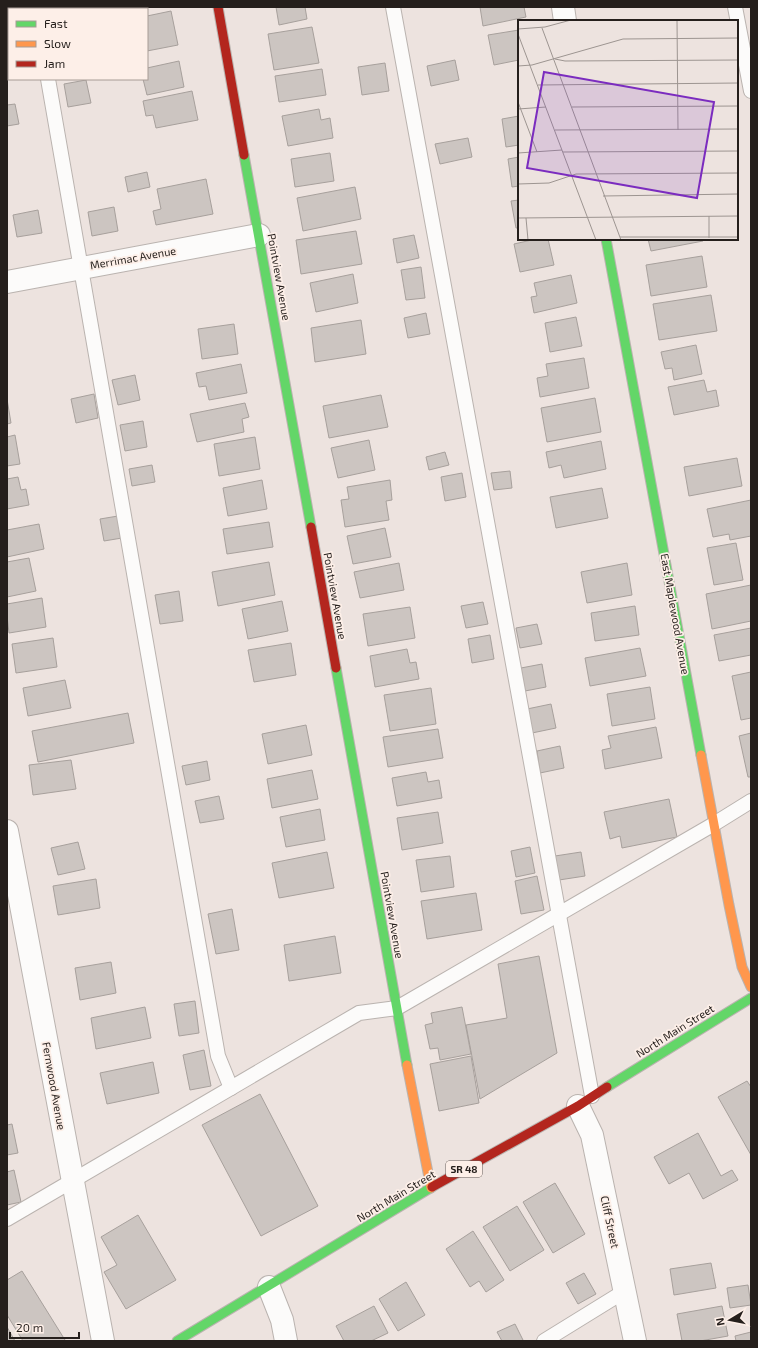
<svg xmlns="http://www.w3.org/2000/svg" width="758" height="1348" viewBox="0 0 758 1348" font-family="'Exo 2',sans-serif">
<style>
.building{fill:#ccc5c1;stroke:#a7a09c}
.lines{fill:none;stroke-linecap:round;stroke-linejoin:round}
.lane-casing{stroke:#bab3af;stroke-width:16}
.street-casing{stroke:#bab3af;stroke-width:24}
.fast-casing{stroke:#bab3af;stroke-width:11}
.slow-casing{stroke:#bab3af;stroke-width:11}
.jam-casing{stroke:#bab3af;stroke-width:11}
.lane{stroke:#fcfbfa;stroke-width:14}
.street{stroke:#fcfbfa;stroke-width:22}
.fast{stroke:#63d668;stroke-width:9}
.slow{stroke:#ff974d;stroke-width:9}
.jam{stroke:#b3261e;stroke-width:9}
.labels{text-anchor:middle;stroke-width:3.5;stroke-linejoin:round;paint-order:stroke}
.shield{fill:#fdefe8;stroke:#665d59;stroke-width:1}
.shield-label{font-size:10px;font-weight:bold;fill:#251f1c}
.street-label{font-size:11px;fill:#251f1c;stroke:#fdefe8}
.inset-road{fill:none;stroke:#9d9591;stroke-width:1}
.view{fill:#7b2cbf;fill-opacity:0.15;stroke:#7b2cbf;stroke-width:2}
.inset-edge{fill:none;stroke:#251f1c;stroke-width:2}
</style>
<rect width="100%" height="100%" fill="#ede3df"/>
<g class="building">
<polygon points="49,7 72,7 73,9 50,9"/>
<polygon points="113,7 146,7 136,9 114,9"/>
<polygon points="276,7 305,7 307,19 279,25"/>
<polygon points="480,7 524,7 526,17 483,26"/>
<polygon points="171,11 178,45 147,51 147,16"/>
<polygon points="312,27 319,63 274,70 268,34"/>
<polygon points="519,30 519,60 494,65 488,35"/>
<polygon points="455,60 459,80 431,86 427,66"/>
<polygon points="179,61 184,87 147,95 143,79 147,79 147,68"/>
<polygon points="385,63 389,91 362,95 358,67"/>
<polygon points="322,69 326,95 279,102 275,76"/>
<polygon points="86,80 91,103 68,107 64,84"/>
<polygon points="192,91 198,120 156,128 153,115 146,116 143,101"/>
<polygon points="15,104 19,124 7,126 7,105"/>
<polygon points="319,109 321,120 330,118 333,138 288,146 282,116"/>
<polygon points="519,116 519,145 506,147 502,119"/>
<polygon points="468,138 472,157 440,164 435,144"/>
<polygon points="330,153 334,181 295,187 291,159"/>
<polygon points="519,157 519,186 512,187 508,159"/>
<polygon points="147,172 150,187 128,192 125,177"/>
<polygon points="206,179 213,214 156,225 153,211 161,209 157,189"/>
<polygon points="355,187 361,219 303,231 297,198"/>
<polygon points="519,200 519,228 516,228 511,201"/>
<polygon points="114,207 118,231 92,236 88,212"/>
<polygon points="38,210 42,233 17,237 13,215"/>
<polygon points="356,231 362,264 301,274 296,240"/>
<polygon points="414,235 419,258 397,263 393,239"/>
<polygon points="536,239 548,239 554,265 520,272 514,244"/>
<polygon points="648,239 703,239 703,241 651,251"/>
<polygon points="702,256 707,287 651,296 646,265"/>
<polygon points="421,267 425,298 406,300 401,270"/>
<polygon points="353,274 358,303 316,312 310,283"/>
<polygon points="571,275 577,303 534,313 531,297 537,296 534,283"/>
<polygon points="711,295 717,331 659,340 653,304"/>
<polygon points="426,313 430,334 408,338 404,318"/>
<polygon points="576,317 582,346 550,352 545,323"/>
<polygon points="361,320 366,354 315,362 311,328"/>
<polygon points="234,324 238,354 202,359 198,329"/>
<polygon points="696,345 702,374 674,380 672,368 665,369 661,352"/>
<polygon points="584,358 589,388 540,397 537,378 548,376 546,364"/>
<polygon points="241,364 247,393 209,400 206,386 199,387 196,373"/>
<polygon points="135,375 140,400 118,405 112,380"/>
<polygon points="704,380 707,392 716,390 719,406 674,415 668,387"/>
<polygon points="94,394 98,418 76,423 71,399"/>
<polygon points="381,395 388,427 329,438 323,406"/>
<polygon points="595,398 601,432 547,442 541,408"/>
<polygon points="7,399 11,423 7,424"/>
<polygon points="245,403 249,417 242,419 244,432 197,442 190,414"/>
<polygon points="143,421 147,447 125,451 120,425"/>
<polygon points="15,435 20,464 7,466 7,437"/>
<polygon points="255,437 260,469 219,476 214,444"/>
<polygon points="369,440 375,470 338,478 331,448"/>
<polygon points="601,441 606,469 564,478 561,465 549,468 546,452"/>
<polygon points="445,452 449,465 429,470 426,457"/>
<polygon points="737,458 742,486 689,496 684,467"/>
<polygon points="152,465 155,482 132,486 129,469"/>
<polygon points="510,471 512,488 494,490 491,473"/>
<polygon points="462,473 466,497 445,501 441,477"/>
<polygon points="18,477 21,490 26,489 29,505 7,509 7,479"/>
<polygon points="262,480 267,509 228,516 223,488"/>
<polygon points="390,480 392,500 386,501 389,520 345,527 341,500 349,499 347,487"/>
<polygon points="602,488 608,518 556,528 550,497"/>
<polygon points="751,500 751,536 730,540 729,534 713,537 707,509"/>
<polygon points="118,516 122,538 104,541 100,519"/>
<polygon points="269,522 273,547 227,554 223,529"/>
<polygon points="39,524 44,549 7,557 7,530"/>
<polygon points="385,528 391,557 353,564 347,536"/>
<polygon points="736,543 743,580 714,585 707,548"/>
<polygon points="29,558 36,591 7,597 7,562"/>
<polygon points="269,562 275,595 218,606 212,572"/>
<polygon points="399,563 404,590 360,598 354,572"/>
<polygon points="627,563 632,595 587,603 581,572"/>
<polygon points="751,585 751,621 712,629 706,594"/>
<polygon points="179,591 183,621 160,624 155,595"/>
<polygon points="42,598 46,627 9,633 7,616 7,604"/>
<polygon points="282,601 288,631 248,639 242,609"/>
<polygon points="483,602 488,624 466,628 461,606"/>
<polygon points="635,606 639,635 595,641 591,613"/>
<polygon points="410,607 415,638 368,646 363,614"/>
<polygon points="537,624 542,644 520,648 516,628"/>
<polygon points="751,628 751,655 719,661 714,635"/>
<polygon points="490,635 494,659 472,663 468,639"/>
<polygon points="53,638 57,667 16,673 12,644"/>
<polygon points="291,643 296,675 254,682 248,650"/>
<polygon points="640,648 646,676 590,686 585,658"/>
<polygon points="407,649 410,663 416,662 419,679 375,687 370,656"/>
<polygon points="542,664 546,687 525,691 521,668"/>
<polygon points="751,672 751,718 741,720 732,676"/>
<polygon points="65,680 71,708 28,716 23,688"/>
<polygon points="650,687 655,719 612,726 607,694"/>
<polygon points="431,688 436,724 390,731 384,695"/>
<polygon points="551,704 556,728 532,733 527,709"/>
<polygon points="128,713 134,743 38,762 32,731"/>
<polygon points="306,725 312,755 268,764 262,734"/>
<polygon points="656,727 662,758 605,769 602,750 611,748 608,736"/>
<polygon points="438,729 443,758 388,767 383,737"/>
<polygon points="751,733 751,777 748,777 739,736"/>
<polygon points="560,746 564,768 540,773 537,751"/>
<polygon points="71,760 76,789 33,795 29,765"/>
<polygon points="207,761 210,780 186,785 182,766"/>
<polygon points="312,770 318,799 272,808 267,779"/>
<polygon points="426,772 428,782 439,780 442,798 397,806 392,778"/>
<polygon points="219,796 224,819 200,823 195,801"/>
<polygon points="669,799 677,837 622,848 620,836 610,839 604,812"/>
<polygon points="320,809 325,840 286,847 280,817"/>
<polygon points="438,812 443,843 402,850 397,818"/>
<polygon points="78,842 85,869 58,875 51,848"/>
<polygon points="530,847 535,873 516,877 511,851"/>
<polygon points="327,852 334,888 279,898 272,863"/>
<polygon points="581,852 585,876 559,880 555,856"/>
<polygon points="450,856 454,887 421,892 416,860"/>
<polygon points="537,876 544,910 521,914 515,881"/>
<polygon points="96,879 100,908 58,915 53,886"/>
<polygon points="476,893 482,930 427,939 421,901"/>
<polygon points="232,909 239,950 216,954 208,914"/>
<polygon points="335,936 341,973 289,981 284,945"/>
<polygon points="539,956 557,1053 480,1099 466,1025 507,1018 498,964"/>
<polygon points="111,962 116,993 80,1000 75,968"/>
<polygon points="195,1001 199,1033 179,1036 174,1004"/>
<polygon points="145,1007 151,1038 96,1049 91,1018"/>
<polygon points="462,1007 471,1054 440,1060 438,1048 430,1049 425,1025 433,1023 431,1013"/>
<polygon points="204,1050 211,1086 190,1090 183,1055"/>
<polygon points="471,1056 479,1103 439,1111 430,1064"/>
<polygon points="153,1062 159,1093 107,1104 100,1073"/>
<polygon points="747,1081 751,1087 751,1155 718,1097"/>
<polygon points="260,1094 318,1206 261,1236 202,1125"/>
<polygon points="12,1124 18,1153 7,1155 7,1125"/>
<polygon points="698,1133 721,1176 732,1170 738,1180 703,1199 689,1173 669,1184 654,1157"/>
<polygon points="14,1170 21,1202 7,1205 7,1172"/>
<polygon points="555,1183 585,1234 553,1253 523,1202"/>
<polygon points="517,1206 544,1250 510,1271 483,1227"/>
<polygon points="138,1215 176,1280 126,1309 104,1272 117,1265 101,1237"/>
<polygon points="473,1231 504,1280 486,1292 479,1281 470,1287 446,1249"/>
<polygon points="711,1263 716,1288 674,1295 670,1269"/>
<polygon points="22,1271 65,1340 62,1341 23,1341 7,1315 7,1280"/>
<polygon points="584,1273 596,1294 578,1304 566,1283"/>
<polygon points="406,1282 425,1315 398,1331 379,1299"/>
<polygon points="748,1285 751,1305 730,1308 727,1288"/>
<polygon points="374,1306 388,1333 371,1341 344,1341 336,1326"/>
<polygon points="722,1306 728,1336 700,1341 682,1341 677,1314"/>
<polygon points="515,1324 523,1340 521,1341 502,1341 497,1332"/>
<polygon points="7,1327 15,1341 7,1341"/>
<polygon points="751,1332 751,1341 736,1341 735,1336"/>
</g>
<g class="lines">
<g class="lane-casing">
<g id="lane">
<polyline points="35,7 35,9"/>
<polyline points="393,7 592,1096"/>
<polyline points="735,7 751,91"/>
<polyline points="48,79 218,1056 231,1088"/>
<polyline points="7,1219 359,1013 397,1008 714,824 751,801"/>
<polyline points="544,1341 625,1291"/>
</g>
</g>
<g class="street-casing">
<g id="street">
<polyline points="563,7 565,21"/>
<polyline points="7,282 259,235"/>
<polyline points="7,831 103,1341"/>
<polyline points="578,1106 592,1135 635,1341"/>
<polyline points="269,1287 282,1320 286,1341"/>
</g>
</g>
<g class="fast-casing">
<g id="fast">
<polyline points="244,155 311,527"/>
<polyline points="606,239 701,755"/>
<polyline points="336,668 407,1065"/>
<polyline points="607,1087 751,998"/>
<polyline points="177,1341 432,1187"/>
</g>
</g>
<g class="slow-casing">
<g id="slow">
<polyline points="701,755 729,905 742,967 751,987"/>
<polyline points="407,1065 431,1188"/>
</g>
</g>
<g class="jam-casing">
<g id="jam">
<polyline points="218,7 244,155"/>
<polyline points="311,527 336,668"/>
<polyline points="432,1187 578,1106 607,1087"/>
</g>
</g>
<use href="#lane" class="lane"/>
<use href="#street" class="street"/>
<use href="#fast" class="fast"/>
<use href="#slow" class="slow"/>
<use href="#jam" class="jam"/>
</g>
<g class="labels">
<rect class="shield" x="446" y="1161" width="36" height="16" rx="3"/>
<g class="shield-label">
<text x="464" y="1173">SR 48</text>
</g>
<g class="street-label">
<text transform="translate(133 258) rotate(-10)" y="4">Merrimac Avenue</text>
<text transform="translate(279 277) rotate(80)" y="4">Pointview Avenue</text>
<text transform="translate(335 596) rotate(80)" y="4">Pointview Avenue</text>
<text transform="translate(675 614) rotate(80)" y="4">East Maplewood Avenue</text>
<text transform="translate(392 915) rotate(80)" y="4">Pointview Avenue</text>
<text transform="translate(675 1031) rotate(-32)" y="4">North Main Street</text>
<text transform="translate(54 1086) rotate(80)" y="4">Fernwood Avenue</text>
<text transform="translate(396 1196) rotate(-31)" y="4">North Main Street</text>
<text transform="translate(610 1222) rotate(78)" y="4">Cliff Street</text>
</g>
</g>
<g transform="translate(518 20)">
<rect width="220" height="220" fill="#ede3df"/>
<path class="inset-road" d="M159 0 160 110M24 8 103 220M0 9 27 7 53 0M0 14 78 220M37 39 47 41 220 40M0 46 14 45 105 19 220 18M20 65 220 63M0 82 19 132M54 87 220 86M0 89 28 87M37 110 220 109M45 132 220 131M0 133 44 130M0 164 31 163 58 154 220 153M85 176 220 174M191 196V218M0 198 220 196M8 198 10 220M102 217H220"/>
<path class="view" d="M26 52 196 82 179 178 9 148Z"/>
<rect width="220" height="220" class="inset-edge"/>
</g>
<rect width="758" height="1348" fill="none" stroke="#251f1c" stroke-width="16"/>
<rect x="8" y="8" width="140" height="72" fill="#fdefe8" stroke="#a79c96"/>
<rect x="16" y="21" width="20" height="6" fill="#63d668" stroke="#a79c96"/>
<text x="44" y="28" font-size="12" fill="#251f1c">Fast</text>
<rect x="16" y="41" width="20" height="6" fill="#ff974d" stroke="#a79c96"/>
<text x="44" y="48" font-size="12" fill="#251f1c">Slow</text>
<rect x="16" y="61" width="20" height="6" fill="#b3261e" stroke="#a79c96"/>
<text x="44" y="68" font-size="12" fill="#251f1c">Jam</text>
<g transform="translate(730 1320) rotate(260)" stroke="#fdefe8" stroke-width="3" paint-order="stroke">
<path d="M0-3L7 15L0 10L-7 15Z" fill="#251f1c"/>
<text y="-6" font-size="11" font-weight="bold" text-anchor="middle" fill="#251f1c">N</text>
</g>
<path d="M10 1332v6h69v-6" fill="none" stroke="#251f1c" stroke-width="2"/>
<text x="16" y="1332" font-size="12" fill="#251f1c" stroke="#fdefe8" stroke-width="3" paint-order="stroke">20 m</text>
</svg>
